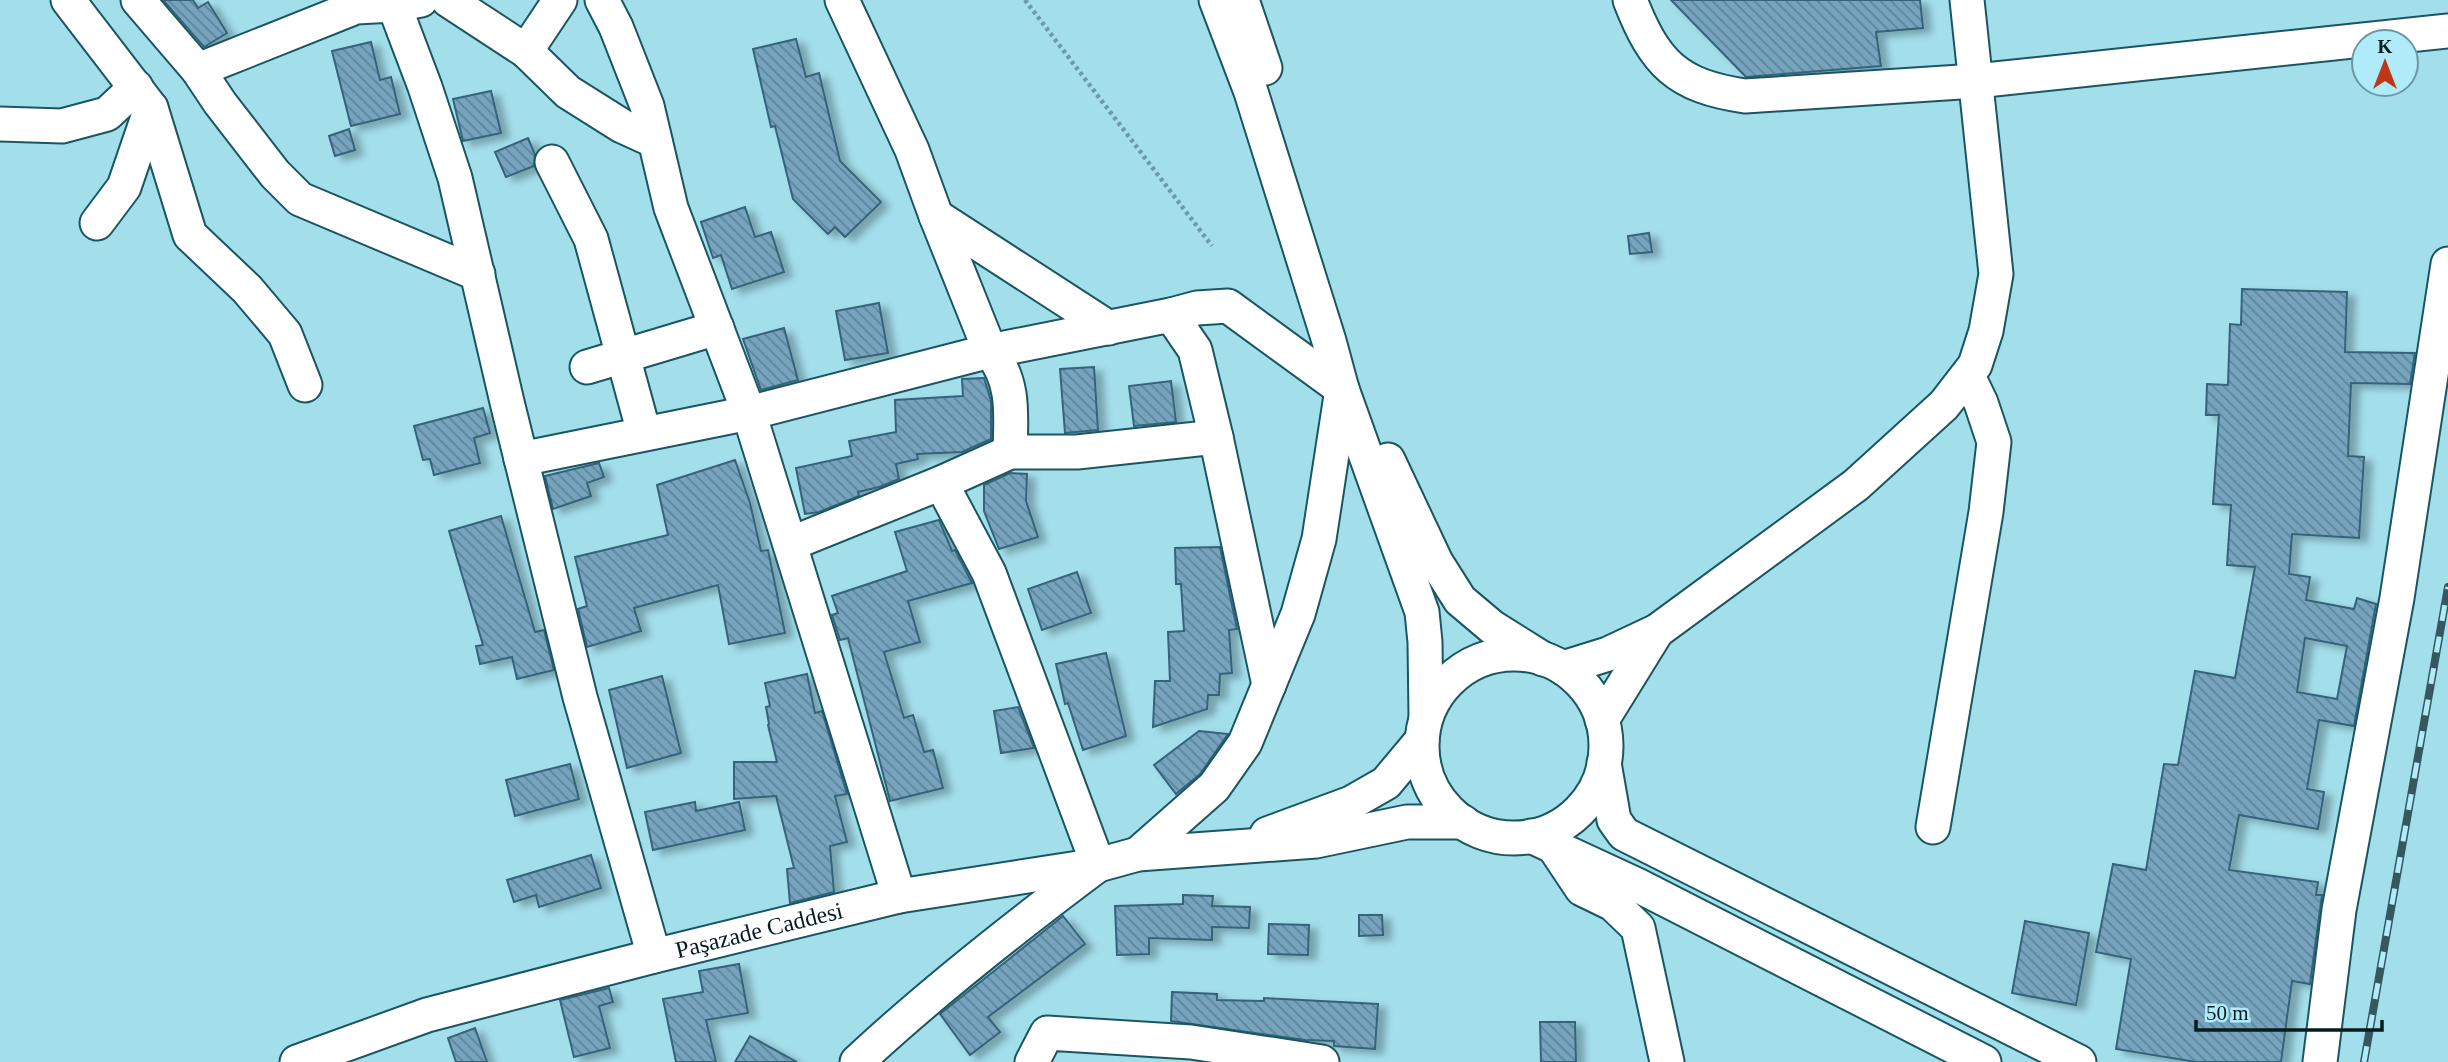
<svg xmlns="http://www.w3.org/2000/svg" width="2448" height="1062" viewBox="0 0 2448 1062" font-family="Georgia,serif">
<style>
.building{fill:url(#building-back-hatch);stroke:#36637b;stroke-width:2;fill-rule:evenodd;filter:url(#shadow)}
.lines{fill:none;stroke-linecap:round;stroke-linejoin:round}
.minor-casing{stroke:#1a5662;stroke-width:37}
.path{stroke:#6c9aa5;stroke-width:4.5;stroke-dasharray:3.5 3.5;stroke-linecap:butt}
.minor{stroke:#fff;stroke-width:33}
.rail-casing{stroke:#35575f;stroke-width:8}
.rail{stroke:#b0ebf9;stroke-width:5;stroke-dasharray:16;stroke-linecap:butt}
.labels{text-anchor:middle;stroke-width:7;stroke-linejoin:round;paint-order:stroke}
.street-label{font-size:24px;fill:#051c21;stroke:#b0ebf9}
</style>
<defs>
<pattern id="building-back-hatch" width="6" height="6" patternUnits="userSpaceOnUse" patternTransform="scale(1.75)"><rect width="6" height="6" fill="#76a3bd"/><path d="M-1 5l2 2M0 0l6 6M5-1l2 2" fill="none" stroke="#5f8499"/></pattern>
<filter id="shadow"><feDropShadow dx="8" dy="4.5" stdDeviation="3.5" flood-color="#0004"/></filter>
</defs>
<rect width="100%" height="100%" fill="#a3deeb"/>
<g class="building">
<polygon points="163,0 193,0 198,8 208,2 227,33 204,47"/>
<polygon points="1671,0 1920,0 1923,28 1876,32 1881,66 1746,77"/>
<polygon points="796,39 806,77 819,73 840,161 881,202 845,237 835,227 828,234 793,199 775,126 771,127 753,49"/>
<polygon points="371,42 380,80 391,77 400,114 351,126 332,51"/>
<polygon points="491,91 501,133 463,141 453,99"/>
<polygon points="349,129 355,150 335,156 329,136"/>
<polygon points="528,138 535,155 534,166 506,177 495,152"/>
<polygon points="745,207 755,237 771,232 784,272 732,289 721,255 713,258 701,222"/>
<polygon points="1649,233 1652,252 1630,254 1628,236"/>
<path d="M2242 289 2347 292 2345 352 2415 353 2410 384 2351 383 2348 456 2364 457 2359 538 2292 534 2289 574 2310 577 2306 600 2354 609 2357 598 2376 604 2354 726 2319 720 2307 789 2324 792 2318 829 2239 815 2229 870 2318 882 2316 895H2322L2310 984 2292 981 2281 1062H2196L2116 1049 2131 959 2096 952 2113 864 2146 870 2164 764 2178 765 2195 671 2235 678 2255 567 2227 565 2231 505 2213 504 2219 415H2206L2207 384 2228 385 2230 324 2241 325ZM2305 638 2347 646 2337 699 2297 692Z"/>
<polygon points="879,303 888,353 845,360 836,311"/>
<polygon points="784,328 798,380 761,390 743,339"/>
<polygon points="1094,367 1098,430 1065,433 1060,369"/>
<polygon points="984,378 991,401 991,439 962,452 917,454 918,459 896,464 899,479 879,487 858,492 859,496 819,512 805,514 796,468 852,456 849,441 896,432 895,400 963,396 962,379"/>
<polygon points="1171,381 1176,422 1134,426 1129,386"/>
<polygon points="483,408 490,433 474,438 480,463 434,475 430,459 423,460 414,426"/>
<polygon points="735,460 750,503 761,551 768,550 785,633 729,644 718,585 634,608 641,631 587,647 578,609 587,606 575,557 668,535 657,485"/>
<polygon points="599,463 604,477 587,483 591,496 553,509 545,476"/>
<polygon points="1010,473 1027,474 1026,501 1038,537 999,549 984,511 984,485"/>
<polygon points="501,516 535,632 544,630 554,670 517,679 512,657 480,664 476,646 483,645 449,531"/>
<polygon points="939,520 952,551 955,550 972,583 908,601 920,642 884,652 904,718 913,715 924,752 933,750 943,788 890,801 848,638 840,640 832,615 838,613 832,596 907,571 895,532"/>
<polygon points="1220,547 1237,629 1229,630 1232,673 1220,674 1219,695 1208,695 1207,709 1153,727 1155,681 1170,681 1168,632 1184,631 1181,584 1176,584 1175,548"/>
<polygon points="1077,572 1091,613 1042,630 1028,589"/>
<polygon points="1106,653 1126,736 1083,750 1068,703 1065,704 1056,664"/>
<polygon points="807,674 815,713 822,711 847,794 835,796 847,842 830,846 834,892 790,903 787,869 794,868 776,796 734,799 734,762 777,762 768,725 769,724 766,707 770,706 765,683"/>
<polygon points="662,676 681,753 627,768 609,690"/>
<polygon points="1018,707 1034,748 1001,753 994,711"/>
<polygon points="1199,731 1228,734 1200,774 1176,794 1154,765"/>
<polygon points="570,764 579,799 515,816 506,780"/>
<polygon points="695,802 696,811 739,802 745,830 653,850 645,812"/>
<polygon points="591,855 601,888 539,907 536,895 514,902 507,880"/>
<polygon points="1183,895 1213,896 1212,906 1250,907 1249,928 1212,927 1212,940 1149,938 1149,954 1117,955 1115,906 1183,904"/>
<polygon points="1359,915 1382,915 1383,935 1359,936"/>
<polygon points="1063,916 1085,944 988,1017 1000,1032 970,1055 940,1014"/>
<polygon points="2025,921 2089,933 2076,1005 2012,993"/>
<polygon points="1269,924 1309,925 1308,955 1268,954"/>
<polygon points="739,964 748,1013 706,1020 716,1062 676,1062 663,999 703,992 699,971"/>
<polygon points="609,988 613,1002 599,1006 610,1048 574,1057 560,1000"/>
<polygon points="1172,992 1217,994 1217,1000 1264,1001 1264,998 1378,1004 1375,1049 1334,1046 1334,1041 1305,1040 1171,1021"/>
<polygon points="1540,1022 1575,1022 1576,1062 1541,1062"/>
<polygon points="475,1028 487,1062 456,1062 448,1038"/>
<polygon points="750,1036 797,1062 735,1062"/>
</g>
<g class="lines">
<g class="minor-casing">
<g id="minor">
<polyline points="68,0 151,108 190,235 247,289 285,334 305,385"/>
<polyline points="138,0 198,70 220,103 275,174 300,199 478,274"/>
<polyline points="389,0 394,5 425,87 455,178 507,402 580,697 654,956"/>
<polyline points="448,0 526,51"/>
<polyline points="560,0 526,51 568,92 622,126 655,141"/>
<polyline points="602,0 616,27 647,106 671,208 749,413 899,896"/>
<path d="M842 0 912 150 936 216 990 351C1015 382 1011 414 1010 452"/>
<polyline points="1216,0 1251,92 1329,341 1342,389 1422,612 1425,642 1426,717"/>
<polyline points="1242,0 1265,68"/>
<path d="M1630 0C1655 64 1677 86 1745 96L1976 81 2448 31"/>
<polyline points="198,70 356,7 394,5 421,0"/>
<polyline points="0,124 62,126 107,114 136,87"/>
<polyline points="552,162 591,239 644,433"/>
<polyline points="936,216 1109,328"/>
<polyline points="97,223 124,187 151,108"/>
<polyline points="587,367 717,328"/>
<polyline points="521,459 749,413 990,351 1171,315 1195,350 1216,437 1269,685"/>
<polyline points="1388,460 1436,562 1460,600 1492,627 1543,659"/>
<polyline points="790,544 941,483 1010,452 1077,452 1216,437"/>
<circle cx="1514" cy="746" r="92"/>
<polyline points="1563,668 1608,654 1657,631 1856,485 1944,405 1975,365 1986,331 1996,274 1967,0"/>
<polyline points="1602,720 1657,631"/>
<polyline points="1604,763 1614,820 1624,834 2079,1062"/>
<polyline points="1933,827 1986,512 1994,442 1981,403 1968,376"/>
<polyline points="1267,834 1351,803 1386,783 1422,740"/>
<polyline points="1531,836 1637,885 1984,1062"/>
<polyline points="1554,847 1582,889 1613,904 1638,928 1667,1062"/>
<polyline points="1138,854 1214,787 1245,743 1298,614 1319,539 1342,389 1228,306 1197,308 1171,315"/>
<path id="s1" d="M297 1062 427 1015 654 956 899 896 1098 865 1138 854 1316 841 1407 822H1463"/>
<path d="M857 1062C933 991 1015 927 1098 865L989 573 941 483"/>
<polyline points="1032,1062 1047,1033 1191,1042 1322,1062"/>
<polyline points="2320,1062 2339,910 2397,598 2448,264"/>
</g>
</g>
<polyline class="path" points="1025,0 1212,246"/>
<use href="#minor" class="minor"/>
<g class="rail-casing">
<polyline id="rail" points="2364,1062 2448,587"/>
</g>
<use href="#rail" class="rail"/>
</g>
<g class="labels">
<g class="street-label">
<text dy="8" stroke="none"><textPath href="#s1" startOffset="481">Paşazade Caddesi</textPath></text>
</g>
</g>
<g transform="translate(2385 63)"><circle r="33" fill="#b0ebf9" stroke="#6c98a3" stroke-width="2"/>
<path d="M0-5L12 26L0 18L-12 26Z" fill="#c03617"/>
<text y="-10" font-size="19" font-weight="bold" text-anchor="middle" fill="#051c21">K</text>
</g>
<path d="M2196 1020v10h186v-10" fill="none" stroke="#051c21" stroke-width="3.5"/>
<text x="2206" y="1020" font-size="21" fill="#051c21" stroke="#b0ebf9" stroke-width="5" paint-order="stroke">50 m</text>
</svg>
